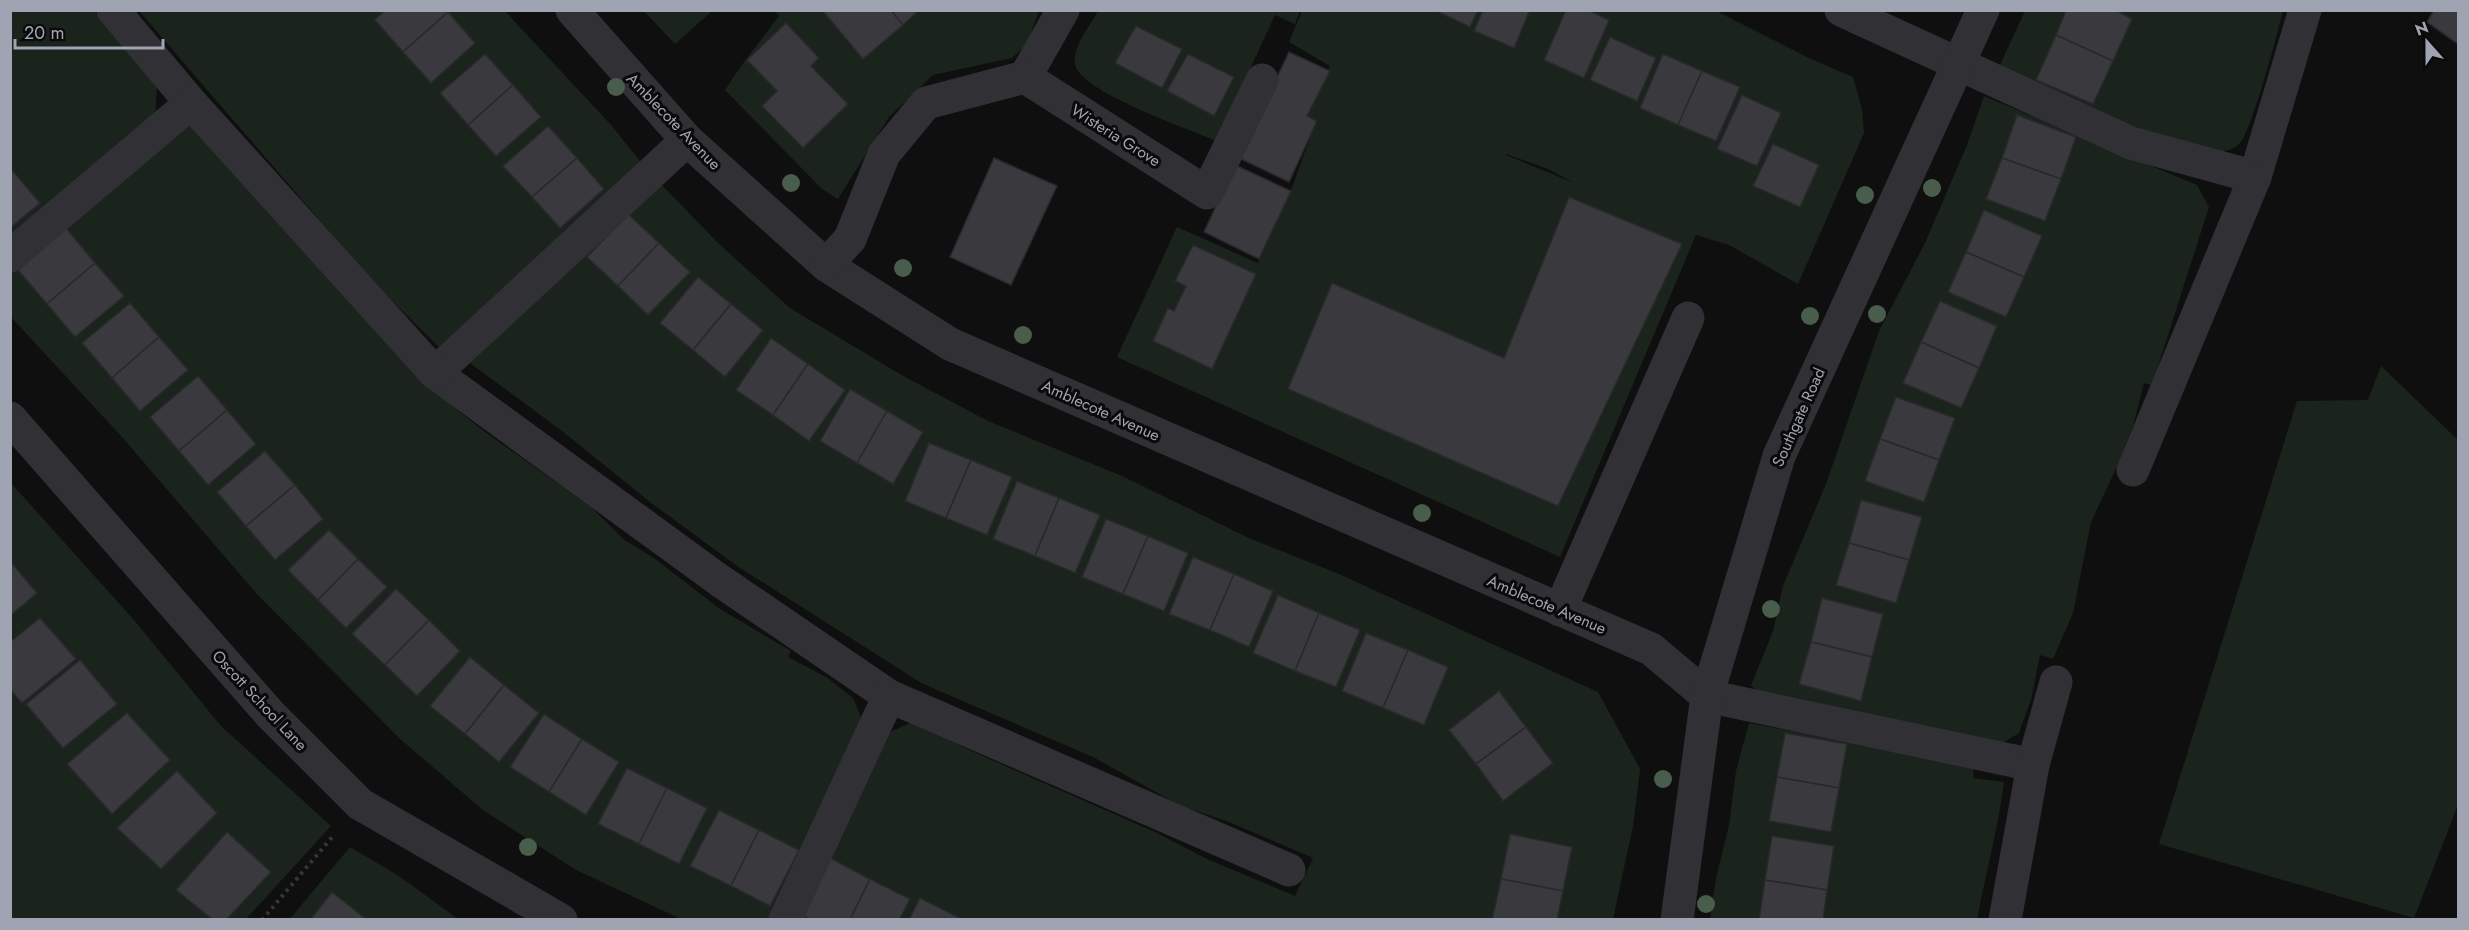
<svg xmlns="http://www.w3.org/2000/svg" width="2469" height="930" viewBox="0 0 2469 930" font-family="Jost,sans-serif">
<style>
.green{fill:#1b231d;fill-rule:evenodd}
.building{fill:#39393e;stroke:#29292c;stroke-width:1.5}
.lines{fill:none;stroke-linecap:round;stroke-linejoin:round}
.path{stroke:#36373c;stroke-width:4;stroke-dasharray:3 4.5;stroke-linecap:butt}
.minor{stroke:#303035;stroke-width:33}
.tree{fill:#485d4b}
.labels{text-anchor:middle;stroke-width:6;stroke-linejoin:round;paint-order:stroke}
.street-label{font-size:16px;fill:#a0a4b2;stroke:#0a0a0b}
</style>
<rect width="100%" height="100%" fill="#0f0f10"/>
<g class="green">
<polygon points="10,11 94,11 157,84 155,118 10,243"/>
<polygon points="139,11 505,11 612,126 643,165 463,334 439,347 373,282"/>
<polygon points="644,11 712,11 675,44"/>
<polygon points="775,11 1039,11 1027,44 1012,58 933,75 889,117 838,199 822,189 725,90 741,66 779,16"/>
<path d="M1098 11H1300L1295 24 1275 15 1217 141C1191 130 1081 92 1075 65 1072 47 1090 26 1098 11Z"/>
<path d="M1302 11H1716L1811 59 1853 77 1862 109 1864 133 1798 284 1729 245 1696 235 1560 557 1117 357 1177 227 1258 263 1293 185 1316 121 1307 116 1330 66 1289 42ZM1506 154 1548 169 1574 183 1506 155Z"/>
<path d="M2025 11H2283C2278 31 2251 135 2239 144 2229 153 2217 152 2204 154L1993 80Z"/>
<polygon points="1984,96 2197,185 2209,207 2152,385 2144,383 2133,426 2115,471 2091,522 2073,613 2053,659 2040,655 2031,700 2019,733 1998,746 1766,697 1751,686 1773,631 1783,586 1826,484 1879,331 1925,243 1967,145"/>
<polygon points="195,122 446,401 485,432 591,507 623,539 654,558 720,609 791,651 788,657 826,677 853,698 864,725 774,919 681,919 576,870 483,810 399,738 256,593 122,437 11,317 10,274 171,130"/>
<polygon points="658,181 718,243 790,308 905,377 988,421 1122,476 1249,538 1339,574 1598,692 1640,769 1633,826 1613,919 802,919 888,733 912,722 976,753 1155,832 1205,858 1295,896 1313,858 1229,822 1179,805 1093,757 923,684 737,566 650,502 562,431 470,363"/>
<polygon points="2381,366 2458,440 2458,805 2414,918 2159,844 2297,401 2368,400"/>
<polygon points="10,482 134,620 221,726 331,826 246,919 11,919"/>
<path d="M1749 723 1974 765 1973 778 2004 782C1998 828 1986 873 1977 919L1710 920 1716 878 1729 825 1736 771Z"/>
<polygon points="350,847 399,876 458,919 289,920"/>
</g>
<g class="building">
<polygon points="385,10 446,10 448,12 403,52 375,20"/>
<polygon points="822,10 891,10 903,25 863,59"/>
<polygon points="891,10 919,10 903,25"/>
<polygon points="1434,10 1478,10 1470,27"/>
<polygon points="1483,10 1530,10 1514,48 1474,31"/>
<polygon points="1566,10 1588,10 1609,20 1584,78 1544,60"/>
<polygon points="2066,10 2116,10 2132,19 2113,61 2056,35"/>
<polygon points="2434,10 2458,10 2458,44 2427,22"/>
<polygon points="448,12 475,43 431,83 403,52"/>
<polygon points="786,23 819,58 811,66 848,104 803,148 762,106 777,91 747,60"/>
<polygon points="1136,26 1182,49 1162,88 1115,63"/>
<polygon points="2056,35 2113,61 2093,104 2036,80"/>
<polygon points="1610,37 1656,58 1637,101 1590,80"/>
<polygon points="1289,52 1330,71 1307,116 1317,121 1289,182 1239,158"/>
<polygon points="485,54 513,85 468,125 440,93"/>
<polygon points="1188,54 1234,77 1214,116 1167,91"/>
<polygon points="1663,54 1702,71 1678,125 1640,108"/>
<polygon points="1702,71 1740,87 1716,141 1678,125"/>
<polygon points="513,85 541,117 496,156 468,125"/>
<polygon points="1742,95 1781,113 1757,166 1717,149"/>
<polygon points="2017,115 2076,137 2061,179 2002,158"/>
<polygon points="548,126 577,158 532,197 503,166"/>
<polygon points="1773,144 1819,165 1800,207 1753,186"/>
<polygon points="577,158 604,189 560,228 532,197"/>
<polygon points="994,158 1057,186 1011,285 950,257"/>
<polygon points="2002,158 2061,179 2045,221 1986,199"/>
<polygon points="1235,165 1291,191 1259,259 1204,232"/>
<polygon points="11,169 40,203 10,228 10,170"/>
<polygon points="1569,197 1682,244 1558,506 1288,389 1332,283 1504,358"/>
<polygon points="1984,210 2042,236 2024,277 1966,252"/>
<polygon points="628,214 659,243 618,286 587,257"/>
<polygon points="66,228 95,263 47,304 18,270"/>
<polygon points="659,243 690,272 648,315 618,286"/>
<polygon points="1193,245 1256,274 1212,369 1153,341 1168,308 1174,311 1186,286 1175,281"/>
<polygon points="1966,252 2024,277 2006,317 1948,292"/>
<polygon points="95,263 124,296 75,337 47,304"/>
<polygon points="698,277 731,304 693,350 660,323"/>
<polygon points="1940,301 1997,326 1979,368 1921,342"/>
<polygon points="130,303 159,337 112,378 82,343"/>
<polygon points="731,304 763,330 725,377 693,350"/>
<polygon points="159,337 188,370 140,411 112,378"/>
<polygon points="771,338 808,364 773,415 736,390"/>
<polygon points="1921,342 1979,368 1961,408 1903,383"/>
<polygon points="808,364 845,390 809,441 773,415"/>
<polygon points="198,376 227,410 179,451 150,417"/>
<polygon points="850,389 887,411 857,463 820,441"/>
<polygon points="1896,397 1955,418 1939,460 1880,439"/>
<polygon points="227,410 256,444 208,485 179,451"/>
<polygon points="887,411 923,432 893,484 857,463"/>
<polygon points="1880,439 1939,460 1924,502 1865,481"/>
<polygon points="929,443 971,460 946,518 905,501"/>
<polygon points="265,451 295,485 246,526 217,492"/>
<polygon points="971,460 1012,477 987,535 946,518"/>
<polygon points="1017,481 1059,498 1035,556 993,539"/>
<polygon points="295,485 323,519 275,560 246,526"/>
<polygon points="1059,498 1100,515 1075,573 1035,556"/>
<polygon points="1861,500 1922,517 1909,560 1849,543"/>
<polygon points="1106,519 1148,536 1123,594 1082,577"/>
<polygon points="329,530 358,559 318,600 288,570"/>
<polygon points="1148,536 1188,553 1164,611 1123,594"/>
<polygon points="1849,543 1909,560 1896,603 1836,585"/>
<polygon points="1193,557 1234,574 1210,630 1169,614"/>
<polygon points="358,559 387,587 346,628 318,600"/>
<polygon points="10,561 37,593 10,616"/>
<polygon points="1234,574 1273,591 1249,647 1210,630"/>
<polygon points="396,589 429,620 385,665 352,634"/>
<polygon points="1278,595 1319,613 1295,671 1253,653"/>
<polygon points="1822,598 1883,614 1872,657 1811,642"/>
<polygon points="1319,613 1360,630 1336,687 1295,671"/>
<polygon points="40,618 76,659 22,703 10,689 10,642"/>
<polygon points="429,620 460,651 417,696 385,665"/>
<polygon points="1366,633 1408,650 1383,708 1342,691"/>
<polygon points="1811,642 1872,657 1861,701 1799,684"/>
<polygon points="1408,650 1448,667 1424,725 1383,708"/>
<polygon points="470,657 504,685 465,734 430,706"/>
<polygon points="80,660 117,704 63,748 26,704"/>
<polygon points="504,685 539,713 499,762 465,734"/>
<polygon points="1499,691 1526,727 1476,764 1449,730"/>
<polygon points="127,713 170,760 112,814 67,764"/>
<polygon points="544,714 582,739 549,792 510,767"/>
<polygon points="1526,727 1553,763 1503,801 1476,764"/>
<polygon points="1785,733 1847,744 1839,788 1777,777"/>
<polygon points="582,739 619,762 586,815 549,792"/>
<polygon points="627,768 667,788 639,844 598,824"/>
<polygon points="177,771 217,813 161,869 117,828"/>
<polygon points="1777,777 1839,788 1831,832 1769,821"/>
<polygon points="667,788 707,808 679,864 639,844"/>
<polygon points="719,810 759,830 731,886 690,866"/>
<polygon points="759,830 799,850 770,906 731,886"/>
<polygon points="227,832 271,872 226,920 213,920 176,890"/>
<polygon points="1510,834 1572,847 1563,891 1501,879"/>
<polygon points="1772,836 1834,846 1827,890 1765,880"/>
<polygon points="830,858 870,879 850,920 811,920 802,915"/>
<polygon points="870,879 910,899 899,920 850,920"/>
<polygon points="1501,879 1563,891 1557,920 1492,920"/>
<polygon points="1765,880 1827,890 1823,920 1759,920"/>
<polygon points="332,892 367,920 310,920"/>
<polygon points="920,898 960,918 959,920 909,920"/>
</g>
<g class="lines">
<polyline class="path" points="262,920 333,836"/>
<g class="minor">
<polyline points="113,10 191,103"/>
<polyline points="572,10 687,140 826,265 950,344 1651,649 1707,696 2033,765"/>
<polyline points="1841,10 2131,143 2255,177 2305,10"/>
<polyline points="1025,77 1063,10"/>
<polyline points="687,140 435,373 719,580 889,696"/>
<polyline points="10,256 191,103 435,373"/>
<polyline points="826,265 850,239 884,154 926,103 1025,77 1207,193 1262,80"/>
<polyline points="10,418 270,714 360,804 561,920"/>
<polyline points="2133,470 2255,177"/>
<polyline points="1560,610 1688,318"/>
<polyline points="785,920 889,696 1289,870"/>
<polyline points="1677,920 1707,696 1779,456 1983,10"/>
<polyline points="2005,920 2033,765 2056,682"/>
</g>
</g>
<g class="tree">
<circle cx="616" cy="87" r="9"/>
<circle cx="791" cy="183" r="9"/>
<circle cx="1932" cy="188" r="9"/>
<circle cx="1865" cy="195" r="9"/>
<circle cx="903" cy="268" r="9"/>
<circle cx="1877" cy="314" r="9"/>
<circle cx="1810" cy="316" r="9"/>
<circle cx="1023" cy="335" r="9"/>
<circle cx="1422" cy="513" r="9"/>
<circle cx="1771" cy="609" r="9"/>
<circle cx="1663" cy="779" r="9"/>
<circle cx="528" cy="847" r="9"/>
<circle cx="1706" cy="904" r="9"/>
</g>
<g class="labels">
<g class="street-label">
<text transform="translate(674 121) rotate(46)" y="6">Amblecote Avenue</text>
<text transform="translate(1116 135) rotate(32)" y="6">Wisteria Grove</text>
<text transform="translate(1101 410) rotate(24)" y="6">Amblecote Avenue</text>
<text transform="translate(1798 417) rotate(-66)" y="6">Southgate Road</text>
<text transform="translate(1547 604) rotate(23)" y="6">Amblecote Avenue</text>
<text transform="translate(260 700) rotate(47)" y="6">Oscott School Lane</text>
</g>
</g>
<rect width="2469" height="930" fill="none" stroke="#a0a4b2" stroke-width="24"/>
<g transform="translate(2427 42) rotate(339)" stroke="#0a0a0b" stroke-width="4.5" paint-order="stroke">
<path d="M0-4.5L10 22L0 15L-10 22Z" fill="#a0a4b2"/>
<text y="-9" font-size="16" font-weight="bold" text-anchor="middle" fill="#a0a4b2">N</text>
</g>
<path d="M15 39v9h148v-9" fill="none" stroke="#a0a4b2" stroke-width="3"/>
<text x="24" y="39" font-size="18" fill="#a0a4b2" stroke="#0a0a0b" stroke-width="4.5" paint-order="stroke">20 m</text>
</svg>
